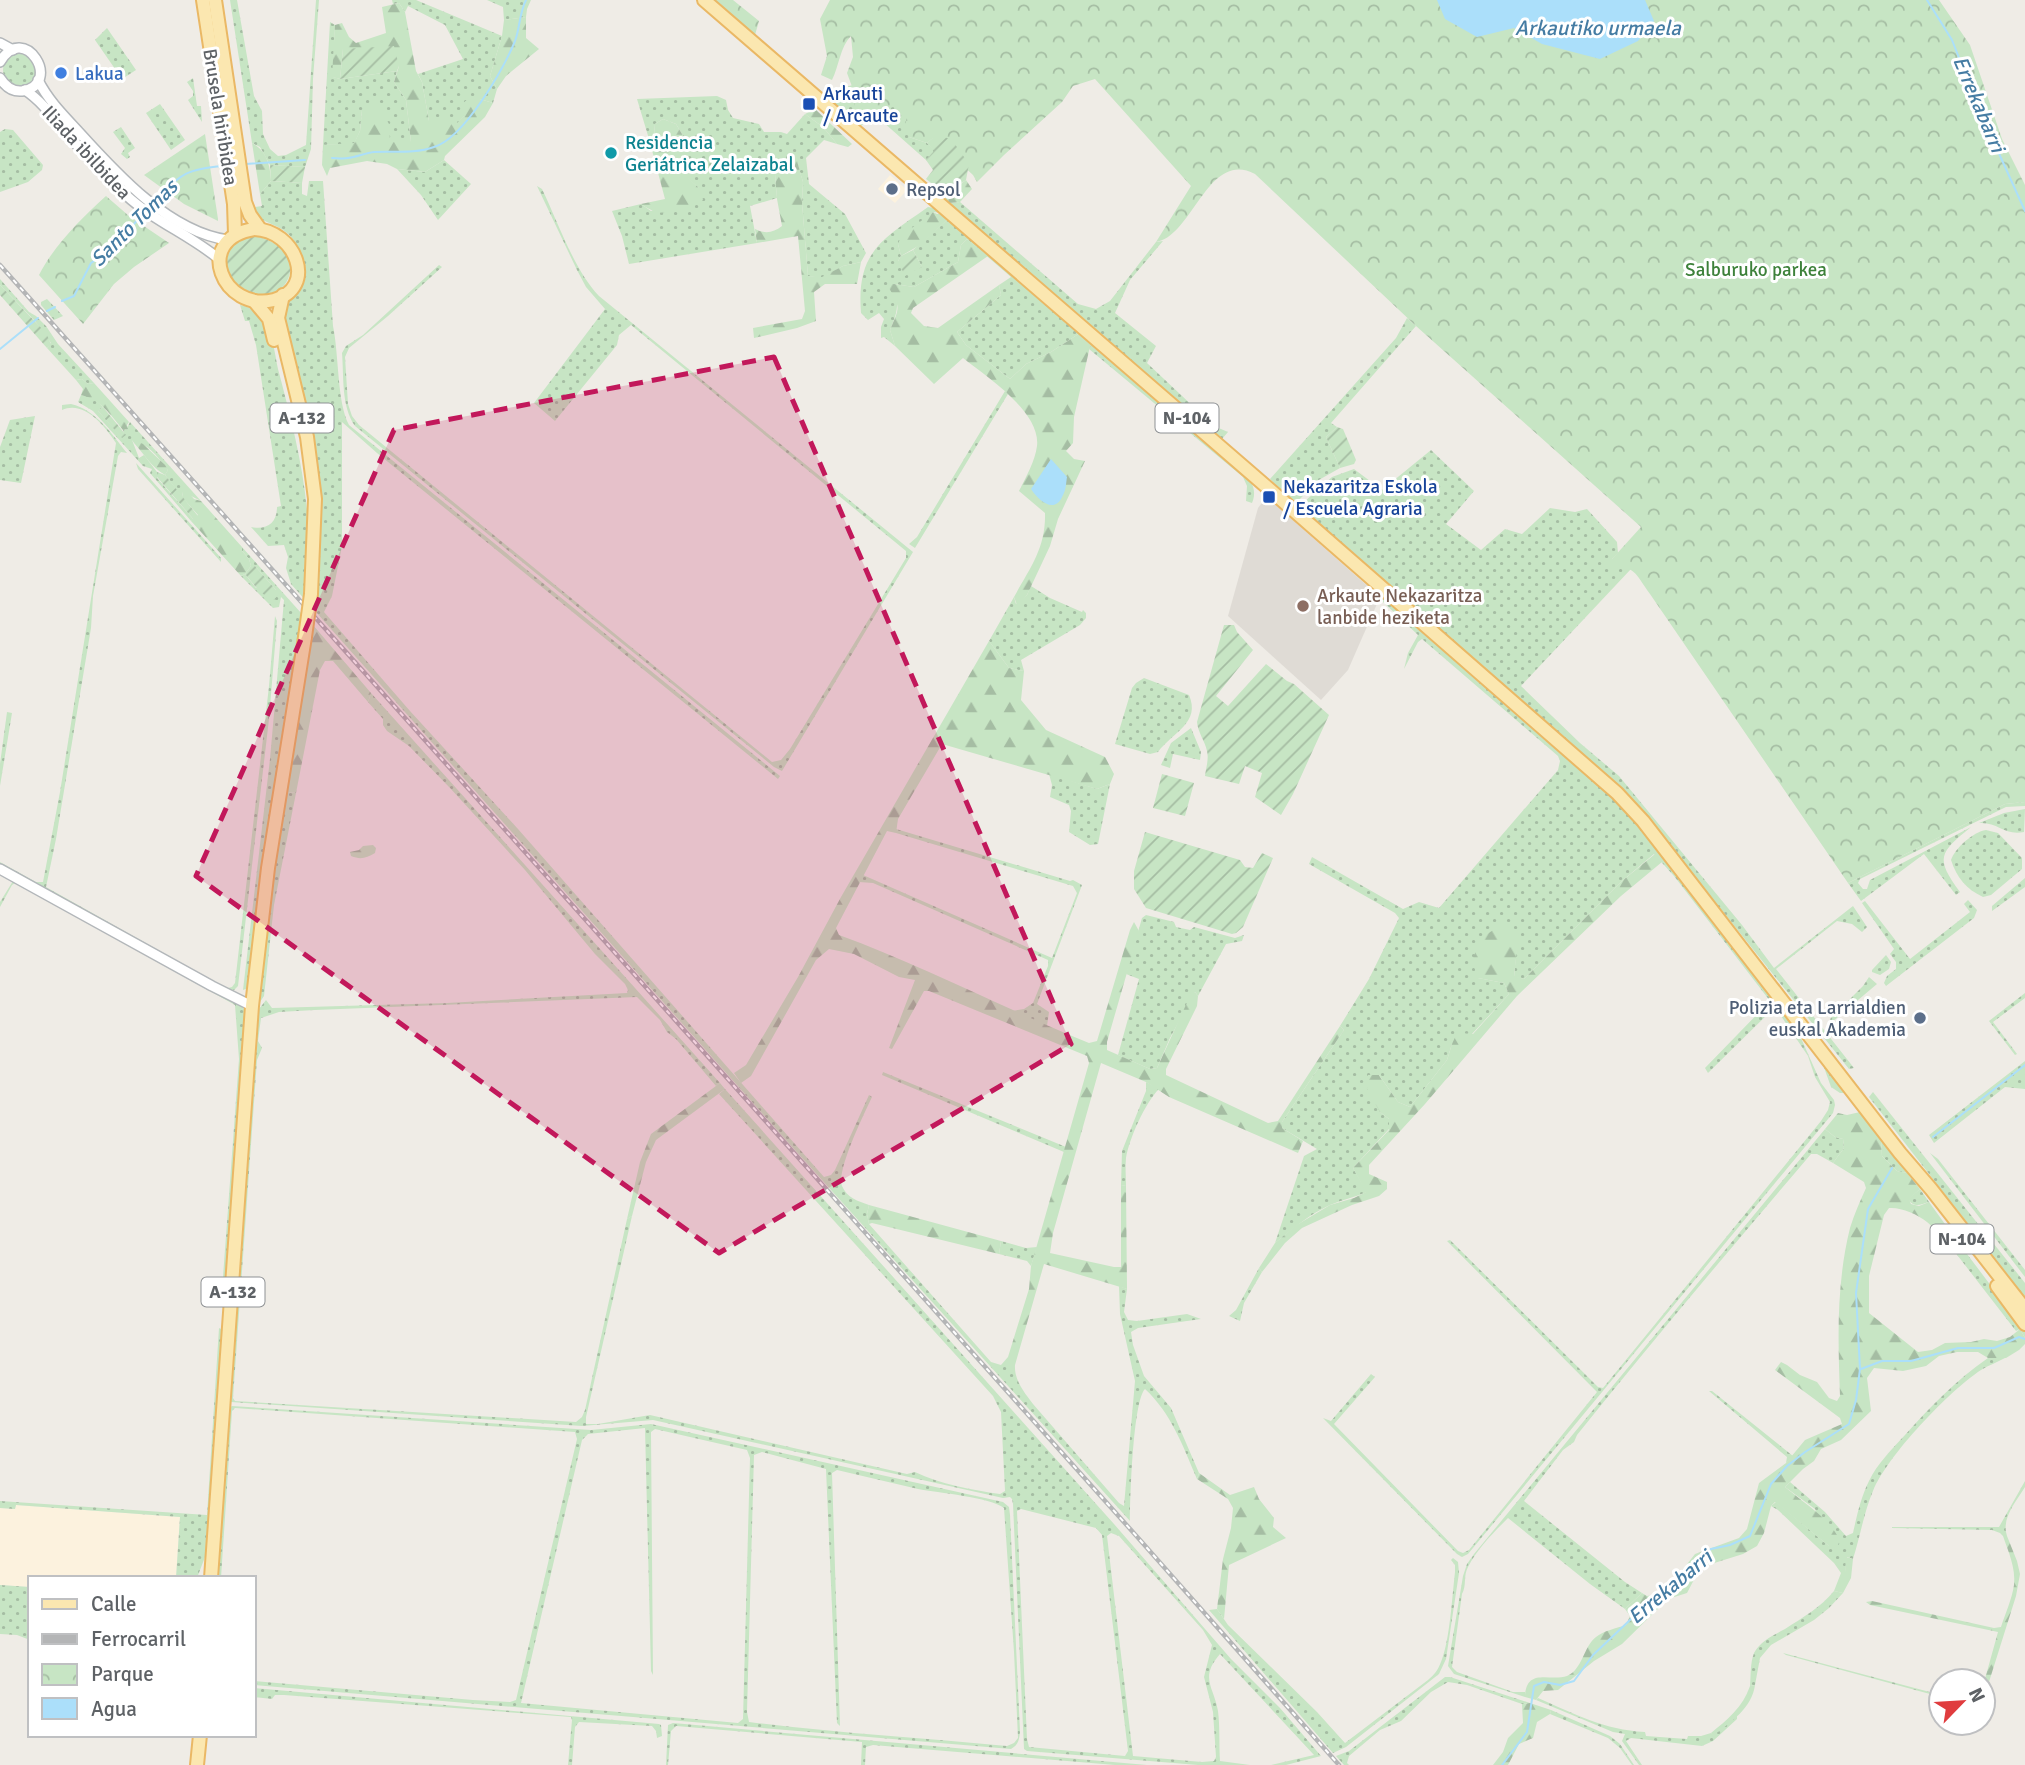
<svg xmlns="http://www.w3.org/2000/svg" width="2025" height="1765" viewBox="0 0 2025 1765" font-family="Signika,sans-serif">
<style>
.commercial{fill:#fcf2de}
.education{fill:#dfdbd5}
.grass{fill:url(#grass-dots);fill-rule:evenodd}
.forest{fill:url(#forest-firs)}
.park{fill:url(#park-crowns)}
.garden{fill:url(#garden-furrows)}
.water{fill:#abdffa}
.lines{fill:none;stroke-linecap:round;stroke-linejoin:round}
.stream{stroke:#abdffa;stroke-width:2}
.minor-casing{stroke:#b3b7ba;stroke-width:12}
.major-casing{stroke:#eab865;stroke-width:16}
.minor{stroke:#fff;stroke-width:9}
.major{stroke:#fbe7b0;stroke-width:12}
.rail-casing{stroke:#b4b5b6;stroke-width:4.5}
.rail{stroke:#fff;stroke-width:2;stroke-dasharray:5;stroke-linecap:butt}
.major-bridge-casing{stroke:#eab865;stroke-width:16;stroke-linecap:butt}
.major-bridge{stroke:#fbe7b0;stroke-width:12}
.marked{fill:#c2185b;fill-opacity:0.2;stroke:#c2185b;stroke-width:5;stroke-dasharray:14 9;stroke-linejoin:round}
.shop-dot{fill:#3f7fe0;stroke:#fff;stroke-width:2.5}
.transit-dot{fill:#1a4fb4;stroke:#fff;stroke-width:2.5}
.culture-dot{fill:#0f9aa8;stroke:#fff;stroke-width:2.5}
.service-dot{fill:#5c6f8a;stroke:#fff;stroke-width:2.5}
.education-dot{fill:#8d6e63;stroke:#fff;stroke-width:2.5}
.labels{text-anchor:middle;stroke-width:6;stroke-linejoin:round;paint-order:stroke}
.shield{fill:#fff;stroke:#8e9194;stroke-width:2}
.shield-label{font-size:18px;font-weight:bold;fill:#5e6266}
.shop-label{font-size:19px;fill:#366cbe;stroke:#fff;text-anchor:start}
.transit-label{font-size:19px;fill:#164399;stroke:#fff;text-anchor:start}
.street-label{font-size:19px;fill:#5e6266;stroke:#fff}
.culture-label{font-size:19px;fill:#0d838f;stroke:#fff;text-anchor:start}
.service-label{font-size:19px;fill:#4e5e75;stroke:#fff;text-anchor:start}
.park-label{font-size:19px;fill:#3d813a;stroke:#fff}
.education-label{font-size:19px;fill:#785e54;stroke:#fff;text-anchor:start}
.water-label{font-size:21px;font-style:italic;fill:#457ca3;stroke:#fff}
</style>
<defs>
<pattern id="grass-dots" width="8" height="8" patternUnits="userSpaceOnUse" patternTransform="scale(1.75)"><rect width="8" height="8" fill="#c7e5c4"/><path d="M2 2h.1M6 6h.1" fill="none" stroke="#a5bda3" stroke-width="1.8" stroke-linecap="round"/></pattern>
<pattern id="forest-firs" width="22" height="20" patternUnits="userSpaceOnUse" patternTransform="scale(1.75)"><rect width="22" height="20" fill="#c7e5c4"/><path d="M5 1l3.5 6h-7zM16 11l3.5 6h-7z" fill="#a5bda3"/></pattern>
<pattern id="park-crowns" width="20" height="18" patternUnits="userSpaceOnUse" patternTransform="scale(1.75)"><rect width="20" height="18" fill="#c7e5c4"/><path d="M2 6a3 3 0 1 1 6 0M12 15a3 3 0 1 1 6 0" fill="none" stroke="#a5bda3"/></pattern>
<pattern id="garden-furrows" width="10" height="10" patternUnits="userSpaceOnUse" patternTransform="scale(1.75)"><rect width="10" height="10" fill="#c7e5c4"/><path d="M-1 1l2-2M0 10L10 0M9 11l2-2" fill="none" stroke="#a5bda3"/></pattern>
</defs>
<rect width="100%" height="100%" fill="#efece6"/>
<g class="commercial">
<polygon points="890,175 907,190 895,203 878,189"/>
<polygon points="16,1505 180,1517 176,1578 30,1578 30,1587 0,1585 0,1508 15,1509"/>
</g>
<polygon class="education" points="1270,500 1380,597 1348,670 1321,700 1228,616 1258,508 1261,504"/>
<g class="grass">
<polygon points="230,0 237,0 254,96 262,111 263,134 270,149 278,156 286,155 306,145 316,0 319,0 313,79 311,149 305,167 270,165 260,147 252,143"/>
<polygon points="392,0 416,0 502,36 490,76 497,89 493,103 480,99 454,127 429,121 422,82 418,74 463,59 445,25 408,6 405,12 399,3 393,4"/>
<polygon points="487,0 531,0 527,9 526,17 504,20 503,7"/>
<polygon points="330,22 335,25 333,77 340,79 397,71 394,82 406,100 411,142 390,143 362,110 360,131 354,144 323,145"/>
<polygon points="107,28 136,70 122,79 95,40"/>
<circle cx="20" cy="70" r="17"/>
<polygon points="899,74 914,101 909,137 927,143 935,151 926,160 874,114 861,126 825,96 824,92"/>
<polygon points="193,78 197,106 201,106 202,122 188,100 193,96 193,91 187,82"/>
<polygon points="717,96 726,100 728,110 733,118 759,124 764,132 781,132 787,134 805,114 823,127 837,144 824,140 806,158 809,184 845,214 866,253 861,262 843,266 822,278 808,276 802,203 803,182 797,162 775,174 777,198 750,206 757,243 629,264 622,236 612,211 641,204 651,211 699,188 685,176 685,139 676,124 663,119 655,124 654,137 649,139 637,99"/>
<polygon points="160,104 185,140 171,150 146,113"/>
<polygon points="121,127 135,148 128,153 130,157 127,159 121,154 125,148 113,132"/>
<polygon points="5,129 13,130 43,165 42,170 28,182 0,192 0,132"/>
<polygon points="444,160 471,184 438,220 421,195 397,169 425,172"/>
<path d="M271 181 302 183V194L307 196 309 181H323L333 326C339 354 337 403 349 425L780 776 778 779 377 453 342 422V546L332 596 324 612 410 711 518 829 824 1177 831 1175 835 1170 869 1095 872 1097C864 1114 836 1171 842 1186 847 1198 858 1201 869 1205L867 1214 869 1224 991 1362 1001 1365H1015C1014 1380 1024 1392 1033 1404L1119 1503 1124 1506 1135 1381 1120 1314 1119 1286 1127 1289 1124 1312 1128 1320 1137 1321 1187 1314 1201 1319 1138 1328 1131 1332 1133 1345 1144 1376 1171 1408 1199 1473 1197 1479C1183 1446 1171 1413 1145 1389 1133 1401 1130 1499 1130 1521L784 1138 291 584 286 568 288 557 284 545 268 546 251 527C266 530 277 524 277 507L281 506 256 345 249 321H245L240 305C251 307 259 313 265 323 273 335 275 355 278 369 297 441 317 517 305 592L316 602 319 571V512L283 319C284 315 284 308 287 304 298 287 311 278 302 255 297 243 290 233 278 227 266 221 259 221 255 207L262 206 260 194Z"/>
<path d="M537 186 542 189C558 222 574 270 599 296L913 552 782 771 774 767 355 426C341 406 344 377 342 353L346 346 363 335 439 265 442 267 388 316 349 348 345 357 348 404 352 416 359 425 772 762 781 760 790 749 906 558V551L631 325 619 335 617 345 555 421 534 403 605 309 586 287 577 270Z"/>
<polygon points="960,202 1078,304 1096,309 1110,301 1156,242 1163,241 1130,280 1115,313 1156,346 1147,363 1214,426 1228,432 1222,439 949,203"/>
<path d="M928 207 934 208 941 213 933 212 898 244 901 256 898 261 922 267 913 250 948 219 1080 333 1051 352 1026 364 1010 379 966 345 957 332 1001 295 999 285 1011 277 967 239 961 245 958 262 914 287 894 284C899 305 898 311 890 330L895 346 884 337 881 338V327L884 319 879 313 868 320 861 313C856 251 883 239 928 207Z"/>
<polygon points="0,279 29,312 36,316 46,326 58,344 94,383 88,384 82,379 76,380 47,348 51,343 35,321 0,285"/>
<polygon points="47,299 63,316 54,320 41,305 41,302"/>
<polygon points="1407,318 1416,326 1331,423 1337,427 1326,437 1340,468 1317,481 1300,499 1292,500 1270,479 1396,338"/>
<path d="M1091 342 1249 479C1254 486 1256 494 1252 503L1246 501 1247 486 1243 477 1089 349Z"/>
<polygon points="1005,391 1008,394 915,548 909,544 917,537"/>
<path d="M81 395 92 397 103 407 98 411 122 437 125 435 123 430H126L130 422 201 501 183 492 182 497 165 475 168 470C159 459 148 442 134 443L132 440 139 458 144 455 157 472V478L194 520 191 521 150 473 152 469 143 466 93 411 78 402Z"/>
<path d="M71 404C96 410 112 434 127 453L121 452 118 456 93 596 91 628 56 839 46 887 215 982 228 988 232 987 235 983 269 686 275 616 277 621 269 719 238 986 232 992 0 866V862L36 882H43L60 792 116 443C105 426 84 400 62 410V405Z"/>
<polygon points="35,416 21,483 0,480 0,447 10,420"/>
<polygon points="1431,450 1474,491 1446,524 1481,550 1505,529 1522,534 1550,508 1575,512 1587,509 1617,542 1618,553 1612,559 1631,569 1521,686 1580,743 1619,776 1742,925 1774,968 1853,906 1867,927 1862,932 1852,924 1837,921 1776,969 1854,1068 1849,1069 1643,812 1614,782 1304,511 1302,504 1304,502 1332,477 1354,469 1382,490"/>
<polygon points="136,463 221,558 221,562 138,469"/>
<path d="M242 547 302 614C283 738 261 863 248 988L243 990 270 759 284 600 281 597 279 607 273 608 241 576 245 574 256 588 276 590 255 566H251L249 559 242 551Z"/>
<polygon points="1031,586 1050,598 1082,612 1083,610 1086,613 1086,618 1080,625 1021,660 1024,671 1009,668 989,641 1014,597 1016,604 1027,595"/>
<path d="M1383 595 1608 792 1632 817 1714 921 1800 1036 1821 1083 1834 1100 1835 1105 1833 1113 1468 1554 1462 1557 1457 1554 1323 1418 1331 1421 1371 1374 1375 1377 1334 1424 1458 1551 1463 1553 1469 1550 1597 1392 1447 1241 1450 1240 1598 1387 1603 1388 1821 1121 1828 1110 1830 1102 1815 1077 1808 1056 1775 1007 1708 1073 1705 1068 1770 1001 1674 876 1654 854 1622 881 1524 979 1514 977 1518 932 1478 978 1504 983 1509 994 1472 1034 1452 1044 1447 1060 1410 1107 1398 1102 1379 1075 1380 1112 1389 1119V1129L1353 1168 1367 1192C1355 1197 1342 1200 1330 1205 1310 1214 1292 1229 1275 1243L1304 1156 1317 1149 1282 1128V1122L1344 1030 1340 1026 1369 979 1399 918 1395 913 1309 864 1312 857 1403 909 1419 902 1439 908 1558 770 1560 761 1558 756 1422 639 1418 642 1404 669 1408 653 1418 635 1382 601Z"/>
<path d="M1144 678 1189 695C1201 723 1173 732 1158 752L1150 754 1115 744 1132 688 1136 683Z"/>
<path d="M371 693 720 1083 716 1086 676 1039 667 1032 660 1020 637 997 315 1010 279 1012 261 1018 258 1041 262 1048 257 1060 233 1398 235 1401 576 1422 582 1417 585 1410 627 1219 632 1216 586 1417V1424H598L650 1415 907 1474 915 1472C940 1484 972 1490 1000 1494L1005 1491 1001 1412 993 1396 719 1094 725 1089 1114 1524 1231 1659 1280 1708 1321 1756 1286 1765H1271L1314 1755 1220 1654C1199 1678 1214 1687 1218 1711 1220 1727 1219 1745 1220 1761L1250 1765H1198L1027 1751 1024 1749 1013 1504 1012 1499 1010 1497 1003 1498 653 1420 582 1426 231 1402 258 1014 259 1009 266 1000 272 1008 447 1003 627 993 628 990 625 984 595 954 525 870 450 788 409 746 387 731 383 725V719L368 702ZM1021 1509 1096 1528 1102 1535 1128 1751 1125 1756 1029 1747 1027 1739 1017 1511ZM1111 1533 1119 1536 1203 1630 1212 1645 1204 1677 1213 1712 1216 1757 1214 1761 1202 1762 1133 1756 1107 1536Z"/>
<polygon points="7,712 12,713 0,786 0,764"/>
<polygon points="1191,728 1201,752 1200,760 1173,754 1170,768 1161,765 1171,743"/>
<polygon points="1049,774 1097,789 1110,784 1098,844 1090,845 1069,832 1071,811 1069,805 1050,797 1052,785"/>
<polygon points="287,792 296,793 274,905 264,996 260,1002 266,929"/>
<path d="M2025 802V806L2006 807 1860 879 1858 883 1863 889H1867L1870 880 1971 827C1939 853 1935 858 1960 892L1956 895 1924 854 1861 901 1848 883 2005 804Z"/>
<path d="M2025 809 2024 832C2004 836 1999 822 1979 823L2004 813Z"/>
<polygon points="896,829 1070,881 1073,880 1082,885 1037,1004 1049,1012 1047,1026 1012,1011 1024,1009 1033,1003 1048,966 1048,960 873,883 859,882 863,875 1052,958 1077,893 1073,886 896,833"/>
<path d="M1986 830 1998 833 2022 858V869L1991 895 1983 897C1966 889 1957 878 1951 860 1955 848 1973 832 1986 830Z"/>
<polygon points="2025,878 2025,887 1992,911 1992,906"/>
<polygon points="13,881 239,1004 246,1011 225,1303 221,1304 239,1059 235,1005 15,883 12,885 0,907 0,902"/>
<polygon points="1968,900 1977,910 1974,918 1886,986 1884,983 1887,976 1896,969 1896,962 1890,954 1894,949 1862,903 1865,901 1910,959 1970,912 1964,904"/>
<polygon points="1146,915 1174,922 1176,927 1190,930 1194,927 1235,938 1244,935 1242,941 1226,944 1198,996 1195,992 1170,1038 1157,1068 1150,1069 1118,1055 1139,979 1126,974 1142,918"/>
<polygon points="1886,955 1891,962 1889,969 1880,975 1872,972 1872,970"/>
<polygon points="1869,977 1877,984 1832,1022 1830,1019 1863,986"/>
<polygon points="2025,993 2025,998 1993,1022 2017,1054 2015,1055 1989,1021"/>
<polygon points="1821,1059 1846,1093 1840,1093 1831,1087"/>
<polygon points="2025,1061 2025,1089 2005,1087 1934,1143 1929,1135"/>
<polygon points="883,1072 1066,1147 1064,1152 882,1075"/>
<path d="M1146 1082 1159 1089C1145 1103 1129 1139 1126 1158 1125 1167 1126 1177 1126 1186L1121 1185 1122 1151 1146 1091Z"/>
<polygon points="1873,1092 2025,1283 2025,1297 1869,1097"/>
<path d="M1825 1129 1835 1137 1843 1139 1844 1148 1833 1163 1817 1154H1811C1732 1247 1653 1340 1577 1435L1574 1442 1563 1450 1524 1501 1625 1582 1642 1593 1625 1609 1590 1584 1508 1518C1494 1532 1477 1549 1468 1567 1463 1576 1467 1585 1462 1594L1452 1667 1457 1672 1513 1692H1525V1697L1454 1674 1448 1666 1463 1576 1467 1564 1474 1554Z"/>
<polygon points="1881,1139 1907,1173 1897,1171 1882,1156"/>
<polygon points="1930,1153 1938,1159 2025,1270 2025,1277"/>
<path d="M1920 1189 1929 1202C1920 1205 1914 1208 1908 1199Z"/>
<polygon points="1001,1241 1026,1248 1037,1247 1031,1266 1027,1261 999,1254"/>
<polygon points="1958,1242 2025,1331 2025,1338 2020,1329 2016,1331 1951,1247"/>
<polygon points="1259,1268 1262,1272 1244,1303 1240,1321 1229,1316 1236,1310"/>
<polygon points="219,1328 223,1330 208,1538 205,1557 197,1578 176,1578 180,1517 16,1505 15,1509 0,1508 0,1501 207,1515"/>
<path d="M1988 1358H2005C1998 1362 1989 1365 1981 1370 1949 1391 1887 1456 1873 1491 1864 1512 1860 1537 1853 1559L1847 1557 1845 1573H1841L1834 1563 1778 1510 1771 1506 1776 1502 1829 1546 1815 1509 1785 1487 1790 1482 1825 1512 1846 1536 1853 1533C1857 1515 1861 1497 1869 1481 1877 1464 1892 1449 1905 1435 1931 1406 1956 1380 1988 1358Z"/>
<polygon points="1709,1391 1712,1391 1793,1456 1786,1463 1787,1457"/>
<path d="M232 1406 591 1430 651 1424 1003 1502 1009 1507 1010 1515 1020 1732C1019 1741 1018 1745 1011 1749L254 1685V1681L473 1700 510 1702 516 1700 577 1439 575 1432 235 1408 232 1411 221 1578H217L229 1408ZM645 1428 651 1671 653 1675 651 1432 655 1429 747 1450 750 1458 743 1719 738 1723 521 1703 582 1440 588 1434ZM762 1452 826 1469 837 1723 840 1726 832 1473 837 1470C864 1476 891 1483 918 1489 938 1493 990 1497 1004 1508L1014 1652 1018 1738 1014 1743 1007 1746C921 1738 835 1733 749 1722L747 1712 754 1455Z"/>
<path d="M2025 1481V1487C2016 1502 2001 1518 2007 1536H2003L2000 1533 1992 1530 1892 1528V1527H1999Z"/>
<path d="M1453 1558 1458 1562 1459 1573 1446 1659 1439 1674 1346 1747 1333 1753 1209 1610 1217 1609 1228 1625 1317 1712 1345 1743 1428 1680C1434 1675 1438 1670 1441 1662 1450 1640 1452 1597 1455 1572V1565L1451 1560Z"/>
<polygon points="0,1585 30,1587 30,1640 17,1635 0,1634"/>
<path d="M1834 1591 1843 1593 1829 1608 1814 1620 1771 1645 1760 1658 1755 1685 1750 1686C1751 1676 1750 1663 1754 1653 1760 1641 1774 1635 1785 1629 1802 1618 1821 1607 1834 1591Z"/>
<polygon points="1783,1653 1941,1695 1941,1697 1786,1655"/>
<polygon points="1445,1677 1450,1677 1530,1703 1522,1704 1467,1685 1448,1682 1431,1692 1401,1721 1380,1730 1349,1756 1347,1763 1349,1765 1344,1765 1336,1756 1349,1751"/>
<polygon points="254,1688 659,1724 661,1725 662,1736 657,1738 656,1731 652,1726 579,1722 575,1727 572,1765 568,1765 572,1720 571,1717 284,1695 275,1695 272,1699 254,1697"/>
<path d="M1538 1698C1575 1714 1604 1730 1645 1732L1646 1736 1687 1739 1688 1736H1701L1711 1733 1713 1735 1737 1715V1719L1713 1741 1702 1746 1631 1738 1626 1741 1642 1765H1639L1622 1741 1625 1734 1613 1732 1536 1700Z"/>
<polygon points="1551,1710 1610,1736 1620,1744 1634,1765 1632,1765 1620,1748 1608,1738 1550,1714"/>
<polygon points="673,1723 1147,1765 1115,1765 873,1745 866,1747 865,1765 861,1765 862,1742 676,1726 671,1731 668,1765 666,1765 668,1725"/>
</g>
<g class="forest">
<polygon points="399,3 405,12 416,71 422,82 429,121 447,120 454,126 464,116 462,104 469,98 480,99 493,103 485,117 445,156 444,160 425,172 397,169 387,164 367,161 330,168 327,176 322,165 323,145 354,143 360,131 362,110 370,105 379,107 389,124 390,142 411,142 406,100 394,82 399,66 343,49 340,79 332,77 335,25 342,23 349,37 356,43 386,33 382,7"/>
<polygon points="526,17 526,38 539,49 506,76 497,89 490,76 502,36 504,20"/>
<polygon points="815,109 852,144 848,147 837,144 823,127 805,114"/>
<path d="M663 119 676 124 685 139V175L699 188 703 200C680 209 664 221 641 204L665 199 649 139 654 137 655 124Z"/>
<path d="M252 143C267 151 270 165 271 181L260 194Z"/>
<path d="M797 161 803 182 802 203 808 276 822 277 843 266 861 262 857 284H825L814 292 816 321 797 328 754 338 753 328 802 319 805 311 798 236 757 243 755 229C765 234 773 233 782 226L777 199 775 174Z"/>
<polygon points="966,180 972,189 960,202 949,203 943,197"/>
<polygon points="933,212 937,214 941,213 948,219 920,245 901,256 898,244 901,236"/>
<path d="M967 239 988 256 913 308 911 313 924 326 938 328 999 285 1001 295 957 332 966 345 1010 379 1026 364 1051 352 1080 333 1091 342 1074 417 1073 443 1066 451 1074 459 1085 461 1058 519 1050 546 1027 595 1017 605 1014 597C1030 568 1046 548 1045 513L1019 491C1026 477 1035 461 1037 446 1041 412 987 377 963 358L934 384 895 346 890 330C900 307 901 307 887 285L894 284 914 287 958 262 961 245Z"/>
<path d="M82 379 88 384 94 383 129 422 127 425 128 429 123 430C111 415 100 399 81 395L83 389 76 380Z"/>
<path d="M139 442 143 444 165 465 168 470 165 475C151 467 145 455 134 443Z"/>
<polygon points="183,492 188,492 194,499 201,501 242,547 242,551 249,559 251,566 245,574 241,576 191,521 198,515 182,497"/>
<polygon points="313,625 371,693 368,702 333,661 325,661 320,670 296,793 287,792"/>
<path d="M989 641 1009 668 1024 671 1021 700 1046 730 1105 757 1114 774 1110 784 1097 789 942 744 898 819 896 833 887 831 836 928 839 935C924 966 1005 1009 1089 1043L1097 1041 1130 930 1134 922 1139 931 1107 1042V1050L1150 1069 1157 1068 1190 996 1195 992 1198 996 1197 1006 1166 1069V1075L1268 1123 1278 1121 1340 1026 1344 1030 1282 1122V1128L1303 1141 1298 1153 1169 1097 1146 1082 1101 1063 1053 1233 1050 1253 1114 1267H1121V1185L1126 1186 1127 1289 1044 1264 1015 1365H1001L1008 1357 1029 1289 1031 1266 1089 1063 1087 1056 929 991H924L892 1049 889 1048 915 980 899 977 854 954 829 949 816 960 751 1076 741 1083 734 1073 746 1065 798 977 841 897Z"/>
<path d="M373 845 376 848 375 853C366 858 361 860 351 856L350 852 359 850 363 846Z"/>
<polygon points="1655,854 1662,862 1621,896 1517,996 1425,1104 1369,1165 1369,1174 1387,1182 1387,1189 1379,1196 1352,1205 1302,1228 1285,1243 1262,1272 1259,1268 1275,1243 1295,1226 1330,1205 1354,1198 1366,1192 1353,1168 1389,1130 1389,1119 1380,1112 1367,1089 1368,1075 1379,1075 1398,1102 1410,1107 1447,1060 1452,1044 1457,1033 1473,1034 1509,994 1504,983 1478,978 1472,961 1481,938 1504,923 1519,932 1514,976 1524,979 1622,881"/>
<polygon points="720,1083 725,1089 656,1140 646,1162 632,1216 627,1219 640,1162 651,1134"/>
<path d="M1860 1112 1881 1139 1882 1156 1897 1171 1907 1173 1920 1189 1909 1199 1911 1204 1919 1206 1929 1202 1958 1242 1951 1247C1937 1239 1937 1230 1927 1222 1917 1214 1901 1207 1889 1208L1884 1215 1869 1276V1313L1918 1352 1932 1350 1945 1343 1971 1342 1984 1339 1997 1341 2010 1337 2020 1329 2025 1338V1344L2019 1350 2006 1358H1988L1978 1352H1957L1939 1356 1926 1366 1903 1371 1874 1368 1867 1378 1871 1411 1841 1440 1821 1449 1814 1461 1803 1469 1785 1487C1805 1504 1827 1516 1840 1540L1838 1545 1829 1546 1775 1502 1771 1506 1764 1533 1757 1546 1743 1554 1708 1565 1698 1572 1687 1593 1668 1599 1622 1644 1594 1661 1558 1690 1543 1691 1536 1700 1525 1697C1526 1667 1550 1682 1567 1676 1583 1669 1583 1647 1596 1637 1603 1631 1617 1628 1626 1625L1630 1616 1625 1609 1642 1593 1647 1596 1659 1594 1670 1586 1695 1554 1739 1538 1747 1529 1759 1483 1786 1463 1805 1440 1842 1424 1840 1418 1775 1370 1781 1362 1787 1365 1800 1375 1817 1382 1829 1398 1837 1401 1840 1396C1838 1339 1836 1285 1850 1228 1854 1215 1860 1201 1866 1188L1864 1182 1833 1163 1844 1148 1843 1139 1835 1137 1825 1129 1838 1113 1847 1115Z"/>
<polygon points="869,1205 1001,1241 999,1254 872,1223 869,1224 867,1214"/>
<polygon points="1199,1473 1230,1495 1254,1487 1259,1499 1274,1518 1273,1527 1286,1538 1229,1565 1224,1619 1217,1609 1223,1559 1231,1528 1233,1508 1228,1499 1197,1479"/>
<path d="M2003 1536H2007L2017 1561 2020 1574 2016 1596 1983 1701V1686L1998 1632 1870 1605 1866 1602 1872 1601 1994 1628 2001 1627C2005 1614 2012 1599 2014 1585 2016 1568 2008 1551 2003 1536Z"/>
<polygon points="1846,1557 1853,1559 1851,1578 1843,1593 1834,1591 1841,1573 1845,1572"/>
<path d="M1755 1685C1752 1708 1731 1722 1713 1736L1711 1733C1727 1720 1743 1707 1750 1686Z"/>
<polygon points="1530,1703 1551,1710 1550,1714 1537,1722 1533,1738 1519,1744 1508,1765 1493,1765 1503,1752 1508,1738 1523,1723 1522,1704"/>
</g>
<g class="park">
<polygon points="713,0 733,0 759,21 755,35"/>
<path d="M830 0H1939L1970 45 2002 139 2025 185V802L2005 804 1848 883 1650 594C1636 575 1636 565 1609 567L1612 559 1641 527 1416 326 1255 174C1208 149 1193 236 1156 242L1191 186 1095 79 1073 86 1062 102 1004 155 977 182 973 175 933 138 927 143 909 137 905 124 908 115 899 106 855 114 854 92 847 73 853 57 851 36C840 47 839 66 832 80L821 75 827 56 820 19Z"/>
<polygon points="205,134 218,219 218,221 184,204 144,175"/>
<path d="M106 196 129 216 169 243 134 267 114 284 83 324 39 275C55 244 81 219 106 196Z"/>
</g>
<g class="garden">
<polygon points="394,46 399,66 397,71 340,79 343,49"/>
<polygon points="937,134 952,140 969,164 966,180 945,194 926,179 933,170 926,160 934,151 927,143"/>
<polygon points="270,165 305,167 302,183 271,181"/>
<path d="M256 236C317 251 286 315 243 288 235 284 228 276 227 267 224 248 240 238 256 236Z"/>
<polygon points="913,250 922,267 905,276 898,261 901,256"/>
<polygon points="0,285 46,333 51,344 47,348 0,295"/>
<polygon points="103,407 126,435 122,438 98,411"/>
<polygon points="1337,427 1343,429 1356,460 1354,464 1340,468 1326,437"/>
<polygon points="157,472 165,475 198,516 194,520 157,477"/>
<path d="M251 566H255L276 590 278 595 274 600C262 596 253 584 245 574Z"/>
<path d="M1224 625H1234L1237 632 1253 650 1216 696 1228 706 1266 664 1287 681 1294 684 1329 715 1293 794 1281 815 1255 797 1262 773 1245 766 1239 784 1205 776C1206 768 1209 759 1207 751 1205 741 1198 733 1197 722Z"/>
<polygon points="1162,774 1194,783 1185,816 1153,808"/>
<polygon points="1145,832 1240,860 1245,867 1253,868 1262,853 1273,858 1243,927 1236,933 1232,934 1146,908 1134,889 1134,871"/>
</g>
<g class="water">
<polygon points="1437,0 1645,0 1654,21 1638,41 1600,59 1542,44 1514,28 1477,37 1445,19"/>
<path d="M1051 459 1067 477C1066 483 1066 490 1063 495 1055 515 1039 501 1031 489Z"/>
</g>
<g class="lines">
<g class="stream">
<polyline points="1927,0 1952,40 1982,116 2025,211"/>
<path d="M332 158C337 158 343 159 348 158 357 157 365 153 374 152 394 151 415 154 434 147 464 138 503 70 515 41 520 28 519 14 526 0"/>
<polyline points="246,164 305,160"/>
<path d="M155 199C182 174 186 169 223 166"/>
<polyline points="62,301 74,296 91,263 110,250 143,214"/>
<polyline points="47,311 55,307"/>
<polyline points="0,349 38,318"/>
<polyline points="1933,1137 2025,1065"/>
<polyline points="1861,1369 1882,1361 1911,1361 1958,1348 1994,1348 2019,1337 2025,1339"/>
<polyline points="1502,1765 1527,1732 1534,1686 1544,1682 1560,1685 1574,1681 1593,1655 1649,1602 1690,1573 1711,1549 1730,1545 1750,1536 1771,1484 1787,1466 1805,1452 1849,1424 1856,1400 1860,1369 1856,1293 1868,1209 1892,1168"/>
</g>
<g class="minor-casing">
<g id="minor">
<polyline points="0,43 13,50"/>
<path d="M0 62C24 20 64 85 22 91 12 92 5 86 0 78"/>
<path d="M38 80C48 100 63 115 78 131 116 173 169 232 228 240"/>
<path d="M25 90C43 102 56 121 70 137 87 157 106 177 126 195 154 221 190 235 219 259"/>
<polyline points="0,869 212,986 252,1006"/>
</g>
</g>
<g class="major-casing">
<g id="major">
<polyline points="203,0 234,204 235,234"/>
<polyline points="215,0 245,202 250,215 260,229"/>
<polyline points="704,0 1268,488 1617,793 1643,821 1900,1153 1931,1189 2025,1309"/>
<path d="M254 229C296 230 318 288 274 300 223 313 192 239 254 229Z"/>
<polyline points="283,295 278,318 307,437 315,499 311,594"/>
<polyline points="254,301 269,319 274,340"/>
<polyline points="1997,1286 2025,1324"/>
<polyline points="211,1578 252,1006 268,868 305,637"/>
<polyline points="197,1765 200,1735"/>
</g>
</g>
<use href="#minor" class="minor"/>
<use href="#major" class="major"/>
<g class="rail-casing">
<polyline id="rail" points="0,265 1140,1540 1339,1765"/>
</g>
<use href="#rail" class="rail"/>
<g class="major-bridge-casing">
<polyline id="major-bridge" points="305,637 311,594"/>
</g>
<use href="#major-bridge" class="major-bridge"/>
</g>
<path class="marked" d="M774 357 1071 1044 719 1253 196 876 394 430Z"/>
<circle class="shop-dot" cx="61" cy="73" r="7"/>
<g class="transit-dot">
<rect x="802" y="97" width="14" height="14" rx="3.5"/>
<rect x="1262" y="490" width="14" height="14" rx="3.5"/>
</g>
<circle class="culture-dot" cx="611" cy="153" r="7"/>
<g class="service-dot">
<circle cx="892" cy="189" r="7"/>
<circle cx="1920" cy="1018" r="7"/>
</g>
<circle class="education-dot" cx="1303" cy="606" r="7"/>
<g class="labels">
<g class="shield">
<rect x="270.5" y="403.5" width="63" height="29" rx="5"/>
<rect x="1155.5" y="403.5" width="63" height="29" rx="5"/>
<rect x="1930.5" y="1224.5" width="63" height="29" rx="5"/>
<rect x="201.5" y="1277.5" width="63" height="29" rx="5"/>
</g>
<g class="shield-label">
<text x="302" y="424">A-132</text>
<text x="1187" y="424">N-104</text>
<text x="1962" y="1245">N-104</text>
<text x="233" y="1298">A-132</text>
</g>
<g class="shop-label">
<text x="75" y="80">Lakua</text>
</g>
<g class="transit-label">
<text x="823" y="100">Arkauti<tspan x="823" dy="22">/ Arcaute</tspan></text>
<text x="1283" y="493">Nekazaritza Eskola<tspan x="1283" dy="22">/ Escuela Agraria</tspan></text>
</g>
<g class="street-label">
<text transform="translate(221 117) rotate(81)" y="7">Brusela hiribidea</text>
<text transform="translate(87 152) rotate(47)" y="7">Iliada ibilbidea</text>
</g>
<g class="culture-label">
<text x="625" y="149">Residencia<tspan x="625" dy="22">Geriátrica Zelaizabal</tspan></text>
</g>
<g class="service-label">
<text x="906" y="196">Repsol</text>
<text x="1906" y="1014" text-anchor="end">Polizia eta Larrialdien<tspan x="1906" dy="22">euskal Akademia</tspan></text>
</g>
<g class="park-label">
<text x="1756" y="276">Salburuko parkea</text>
</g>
<g class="education-label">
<text x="1317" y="602">Arkaute Nekazaritza<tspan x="1317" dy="22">lanbide heziketa</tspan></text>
</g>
<g class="water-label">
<text x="1598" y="35">Arkautiko urmaela</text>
<text transform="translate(1979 104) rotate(67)" y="7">Errekabarri</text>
<text transform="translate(134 223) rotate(-45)" y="7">Santo Tomas</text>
<text transform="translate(1670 1587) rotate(-40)" y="7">Errekabarri</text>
</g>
</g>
<rect x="28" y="1576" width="228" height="161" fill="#ffffff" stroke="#bfc0c2" stroke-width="2"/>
<rect x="42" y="1599" width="35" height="10" fill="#fbe7b0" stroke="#bfc0c2" stroke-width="2"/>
<text x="91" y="1611" font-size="21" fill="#5e6266">Calle</text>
<rect x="42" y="1634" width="35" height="10" fill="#b4b5b6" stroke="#bfc0c2" stroke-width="2"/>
<text x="91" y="1646" font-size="21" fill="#5e6266">Ferrocarril</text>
<rect x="42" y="1664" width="35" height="21" fill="url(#park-crowns)" stroke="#bfc0c2" stroke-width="2"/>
<text x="91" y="1681" font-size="21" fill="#5e6266">Parque</text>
<rect x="42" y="1698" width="35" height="21" fill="#abdffa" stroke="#bfc0c2" stroke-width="2"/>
<text x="91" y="1716" font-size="21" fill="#5e6266">Agua</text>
<g transform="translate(1962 1702) rotate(65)"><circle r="33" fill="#ffffff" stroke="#bfc0c2" stroke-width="2"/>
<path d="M0-5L12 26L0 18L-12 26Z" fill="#e03c3e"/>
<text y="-10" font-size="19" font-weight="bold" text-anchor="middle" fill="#5e6266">N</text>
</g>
</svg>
